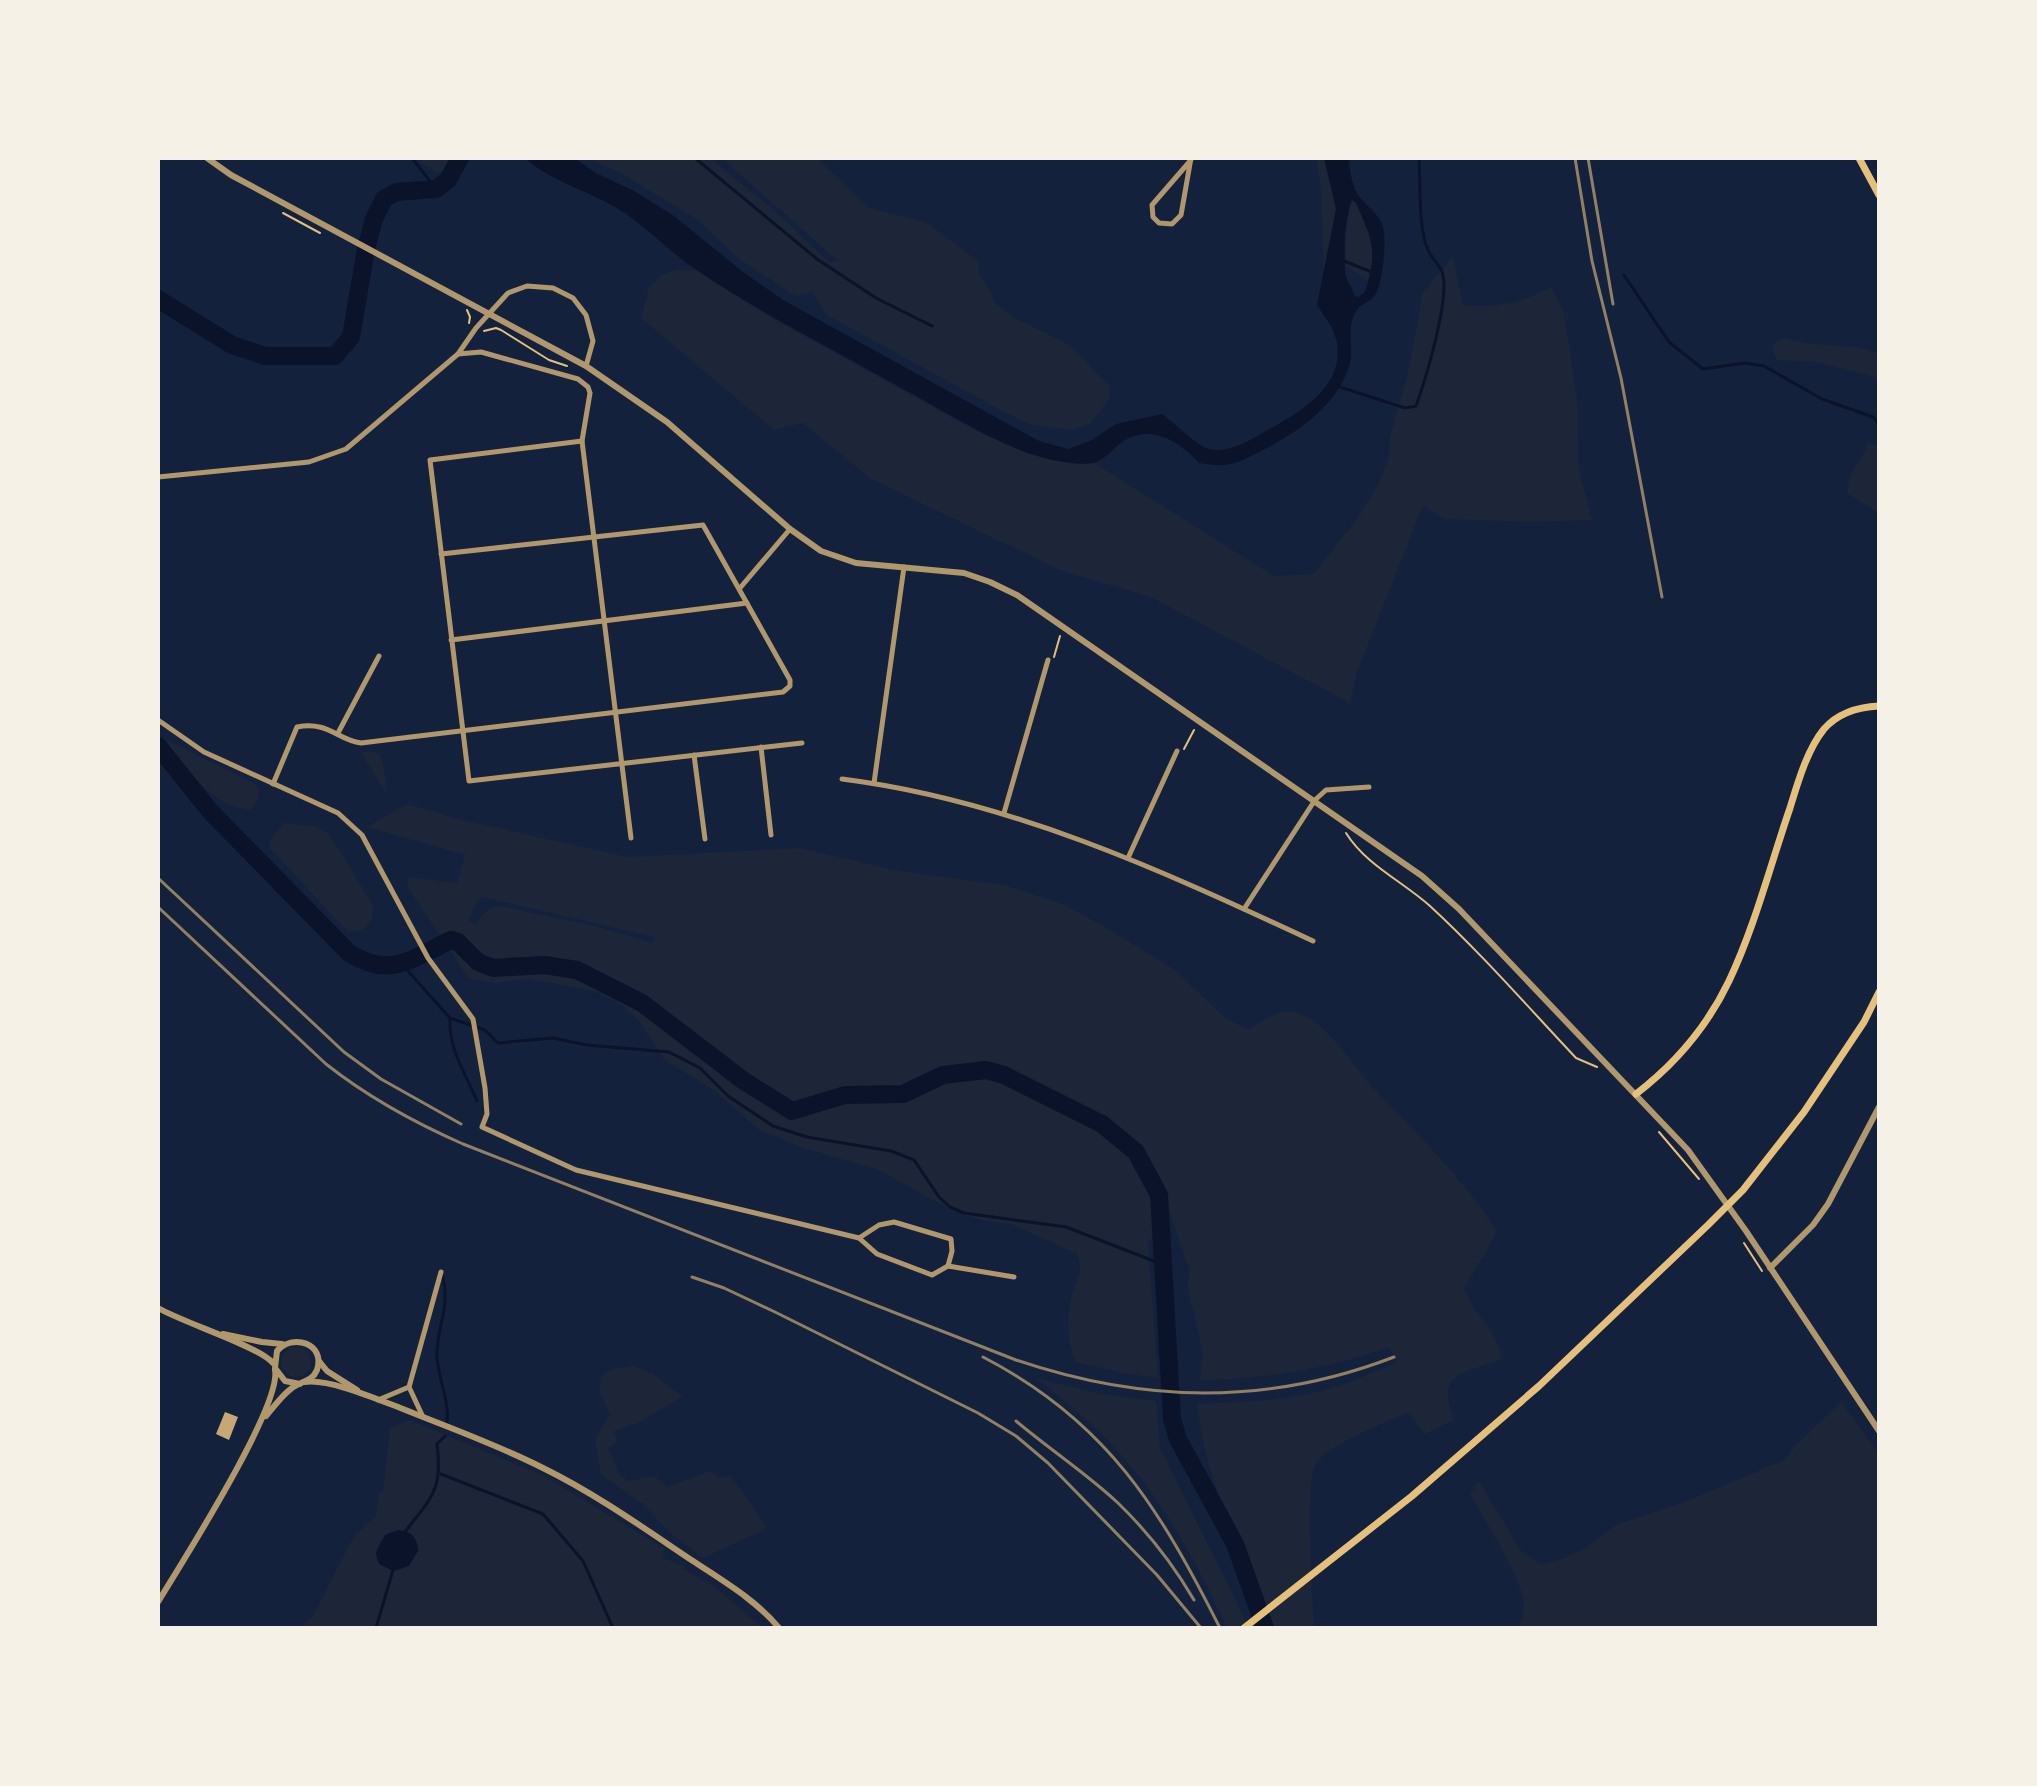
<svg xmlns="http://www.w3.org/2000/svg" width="2037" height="1786" viewBox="0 0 2037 1786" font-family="Lato,sans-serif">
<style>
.green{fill:#1d2539;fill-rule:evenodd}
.water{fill:#0b132b;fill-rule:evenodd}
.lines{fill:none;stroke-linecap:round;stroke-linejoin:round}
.stream{stroke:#0b132b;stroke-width:3}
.river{stroke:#0b132b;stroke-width:18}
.building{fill:#c6a872}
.path{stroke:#e5c07b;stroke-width:2}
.minor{stroke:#b1986c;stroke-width:5}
.tertiary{stroke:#b1986c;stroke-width:6}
.primary{stroke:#e5c07b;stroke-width:7}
.rail{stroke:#918062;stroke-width:3}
</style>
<rect width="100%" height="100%" fill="#14213d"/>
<g class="green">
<polygon points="418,158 452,158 443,171 438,172 421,163"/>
<polygon points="586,158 710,158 776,212 830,263 840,260 832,256 722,158 817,158 869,208 927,223 978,261 980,276 988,287 994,302 1016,319 1070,345 1109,386 1110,398 1090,424 1071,430 1032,425 999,409 832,318 824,312 813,292 796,296 739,259 698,220 619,172"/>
<polygon points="1317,158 1324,158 1336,209 1324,279 1321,192"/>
<path d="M1351 200 1356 203C1369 230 1378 251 1368 281L1346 266V233Z"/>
<path d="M1453 257 1463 305C1489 310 1528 301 1551 287L1564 313 1577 400 1579 471 1592 520 1531 522 1444 519 1423 505 1357 672 1350 703 1151 597 1062 571 871 479 803 423 774 430 641 318 649 288 662 275 676 270 698 271 772 318 978 432 1030 454 1057 461 1094 463 1274 576 1313 574 1355 522 1378 485 1388 459 1390 437 1409 369 1423 292Z"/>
<path d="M1785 338C1815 349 1849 341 1879 354V378L1815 362 1777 360 1772 347 1777 341Z"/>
<path d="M1868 443 1879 447V513L1848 494C1846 471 1863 463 1868 443Z"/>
<path d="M169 741 257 785C262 795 258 802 250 810 211 805 190 772 167 743Z"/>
<polygon points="369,751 379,754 383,763 387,794 361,753"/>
<path d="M407 804 458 819 628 857 800 848 893 870 1004 885 1065 905 1115 933 1175 970 1224 1017 1248 1030C1263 1021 1279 1007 1298 1013 1327 1021 1354 1068 1375 1090 1418 1134 1461 1177 1496 1229L1493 1240 1464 1288C1470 1310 1502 1337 1501 1357L1497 1361C1458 1375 1437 1373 1454 1420L1425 1434 1408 1413C1387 1421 1328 1445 1316 1463 1305 1480 1312 1601 1314 1628H1274C1245 1558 1204 1479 1197 1404 1247 1402 1302 1400 1350 1382 1365 1376 1380 1369 1396 1363L1390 1347C1329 1368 1264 1380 1200 1380L1203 1353 1188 1288 1189 1269 1154 1168 1148 1185 1155 1200 1159 1226 1148 1244 1158 1378 1128 1374 1075 1362C1068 1340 1066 1320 1071 1298 1076 1278 1084 1275 1077 1254L1014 1225 981 1220 953 1211 879 1170 800 1147 758 1129 715 1091 665 1060 639 1021 624 1006 595 991 529 979 496 983 469 979 407 886 409 877 457 883 465 855 367 827ZM483 897 654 937 655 938 652 943 595 926 499 906 486 911 476 924 469 921 477 901Z"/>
<polygon points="283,823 316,826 329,834 373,905 372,919 363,930 348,932 269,847 269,843"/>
<circle cx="296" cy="1362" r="15"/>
<path d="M634 1366 653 1374 683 1397 635 1424 614 1431 617 1442 608 1448 619 1474 628 1481C650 1478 649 1470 668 1487L710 1471 719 1478 731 1476 765 1525 764 1530 703 1558 669 1532 643 1504 601 1475 595 1439 610 1415 599 1389 602 1374 612 1369Z"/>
<path d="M1035 1378 1101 1394 1156 1401 1160 1448 1249 1628H1227C1176 1519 1134 1450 1035 1378Z"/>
<path d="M1841 1402 1879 1454V1628H1518C1523 1619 1525 1607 1523 1597 1516 1568 1485 1521 1470 1494L1479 1481 1521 1551 1541 1564 1560 1560 1587 1547 1616 1525 1687 1501 1784 1460 1796 1445Z"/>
<path d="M409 1420 542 1475 664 1548 663 1558 684 1566 685 1570 715 1587 763 1628H301L313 1616 354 1536 376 1516 379 1492H383L390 1428ZM392 1531H405L404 1569 393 1571 376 1559C375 1546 381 1537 392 1531Z"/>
</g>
<g class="water">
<path d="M525 158H574L596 173 634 191 674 216 743 272 783 300 1039 441 1068 449 1090 441 1116 424 1162 414C1172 421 1197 445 1206 448 1226 455 1247 442 1264 432 1297 414 1344 389 1337 343 1334 328 1325 317 1317 305L1336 209 1324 158H1349C1350 169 1351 183 1357 193 1364 205 1379 212 1383 227 1387 240 1383 288 1373 298 1367 303 1359 305 1355 313 1346 329 1355 351 1349 367 1335 407 1298 432 1263 450 1251 456 1238 464 1224 465 1216 466 1207 464 1199 463 1181 443 1153 424 1125 440 1114 446 1109 457 1096 462 1081 468 1041 458 1025 452 979 434 939 408 896 385 831 348 764 315 701 273 671 254 646 225 615 207 584 189 552 182 525 158ZM1352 200 1356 203C1373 242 1378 249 1365 292L1358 297 1354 296C1353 287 1346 281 1345 272 1344 250 1344 220 1352 200Z"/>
<path d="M399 1530C411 1531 418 1538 418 1551L409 1566 393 1571 379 1564 376 1553 385 1535Z"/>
</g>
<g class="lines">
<g class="stream">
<polyline points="412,158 436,189"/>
<polyline points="695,158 817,259 876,298 932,326"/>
<polyline points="1344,261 1374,273"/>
<polyline points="1624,275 1669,342 1703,369 1745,363 1764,366 1822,399 1873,417 1879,424"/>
<path d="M1337 386 1405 408 1416 406C1425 381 1451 297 1442 272 1438 262 1429 256 1426 245 1418 219 1421 186 1419 158"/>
<path d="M406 961 408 971 450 1018C448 1049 466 1074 477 1101"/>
<polyline points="450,1018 485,1030 498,1043 553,1038 587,1045 669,1052 700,1068 728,1096 773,1126 807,1137 891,1151 914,1160 939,1197 950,1207 964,1213 1066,1227 1164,1265"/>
<path d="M442 1275C452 1306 436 1326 437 1356 438 1380 450 1400 447 1424"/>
<polyline points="441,1474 543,1514 583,1561 613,1628"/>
<path d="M405 1532C431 1497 443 1492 437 1444L445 1436"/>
<polyline points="376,1628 393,1570"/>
</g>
<g class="river">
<polyline points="158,299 232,345 265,356 335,356 351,337 366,249 374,219 384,199 396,192 436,189 448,180 460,158"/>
<path d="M158 746 210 811 349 953C391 979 411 959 451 940L458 942 478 962 493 968 544 965 577 970 642 1003 744 1081 792 1111 845 1095 903 1094 943 1075 986 1070 1004 1075 1102 1124 1136 1152 1159 1195 1172 1419 1178 1439 1235 1544 1265 1628"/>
</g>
</g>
<polygon class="building" points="225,1412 238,1417 229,1440 216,1434"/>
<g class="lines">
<g class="path">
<polyline points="283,213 320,233"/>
<polyline points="467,310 470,317 469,323"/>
<polyline points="484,331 496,328 501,330 549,360 567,366"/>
<polyline points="1054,657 1060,636"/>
<polyline points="1184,749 1194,730"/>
<path d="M1346 833C1366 865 1402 881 1430 906 1481 953 1528 1007 1576 1058L1597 1067"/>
<polyline points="1659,1132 1699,1179"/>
<polyline points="1744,1243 1762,1271"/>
</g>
<g class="minor">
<polyline points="1191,160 1152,205 1153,217 1159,223 1172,224 1181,215 1191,158"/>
<polyline points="458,354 481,352 578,379 588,387 590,393 582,441 631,838"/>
<polyline points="582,441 430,460 469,781 802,743"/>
<polyline points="158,477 309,462 346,449 458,354 476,328 508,293 527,286 553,288 573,298 586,315 593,341 586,366"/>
<polyline points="740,588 790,529"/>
<polyline points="451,640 747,603"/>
<polyline points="158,720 204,752 338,813 362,835 428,958 473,1019 485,1088 487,1114 482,1127 576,1170 859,1238 877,1254 932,1275 948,1266 1014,1277"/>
<polyline points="338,733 379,656"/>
<polyline points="761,747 771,835"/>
<polyline points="694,755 705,839"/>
<path d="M842 779C1009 800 1161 870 1313 941"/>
<polyline points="874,783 904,567"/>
<path d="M273 784 297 727C329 721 337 740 361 743L783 692 790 686V680L703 525 441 554"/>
<polyline points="1004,813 1048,660"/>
<polyline points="1128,858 1177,751"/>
<polyline points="1244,909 1315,800 1326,790 1369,787"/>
<polyline points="859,1238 879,1225 894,1222 951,1239 952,1251 948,1266"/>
<polyline points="378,1400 409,1387"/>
<polyline points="423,1417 409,1387 441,1272"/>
</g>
<g class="tertiary">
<polyline points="207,158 231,175 586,366 667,422 790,529 821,551 856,563 964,573 990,582 1017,595 1422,876 1459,909 1688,1150 1746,1231 1879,1431"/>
<polyline points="1770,1268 1813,1225 1828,1204 1879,1107"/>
<path d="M158 1308C184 1323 258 1346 273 1363"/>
<polyline points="223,1334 262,1342 282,1344"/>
<polyline points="319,1361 327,1371 357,1390"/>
<path d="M304 1382C329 1378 379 1400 403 1409 450 1428 498 1445 543 1468 596 1494 645 1529 693 1561 723 1581 756 1600 779 1628"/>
<path d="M266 1416C274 1407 282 1395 292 1388 301 1381 312 1382 317 1370 326 1343 292 1333 277 1351L275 1368 285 1381 300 1384"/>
<path d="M158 1602C181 1564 282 1406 275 1370"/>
</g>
<g class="primary">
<polyline points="1859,158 1879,195"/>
<path d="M1636 1094C1675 1064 1707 1027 1729 981 1755 926 1770 866 1790 808 1798 782 1807 750 1824 729 1838 713 1858 707 1879 706"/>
<polyline points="1244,1628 1412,1496 1539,1386 1708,1225 1743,1190 1804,1112 1864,1022 1879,992"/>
</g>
<g class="rail">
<polyline points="1575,158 1592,261 1621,378 1662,597"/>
<polyline points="1588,158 1613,304"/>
<polyline points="158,878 344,1052 381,1079 461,1124"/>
<path d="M158 907 326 1064C369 1098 413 1122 463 1144L1016 1360C1143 1403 1267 1406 1394 1357"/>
<polyline points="692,1277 724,1288 775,1312 978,1413 1016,1436 1048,1463 1157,1575 1201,1628"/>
<path d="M983 1357C1107 1421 1160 1509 1220 1628"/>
<path d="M1016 1421C1049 1449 1086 1473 1118 1503 1148 1532 1173 1564 1194 1600"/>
</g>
</g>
<rect width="2037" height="1786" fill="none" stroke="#f6f1e7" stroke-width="320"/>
</svg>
